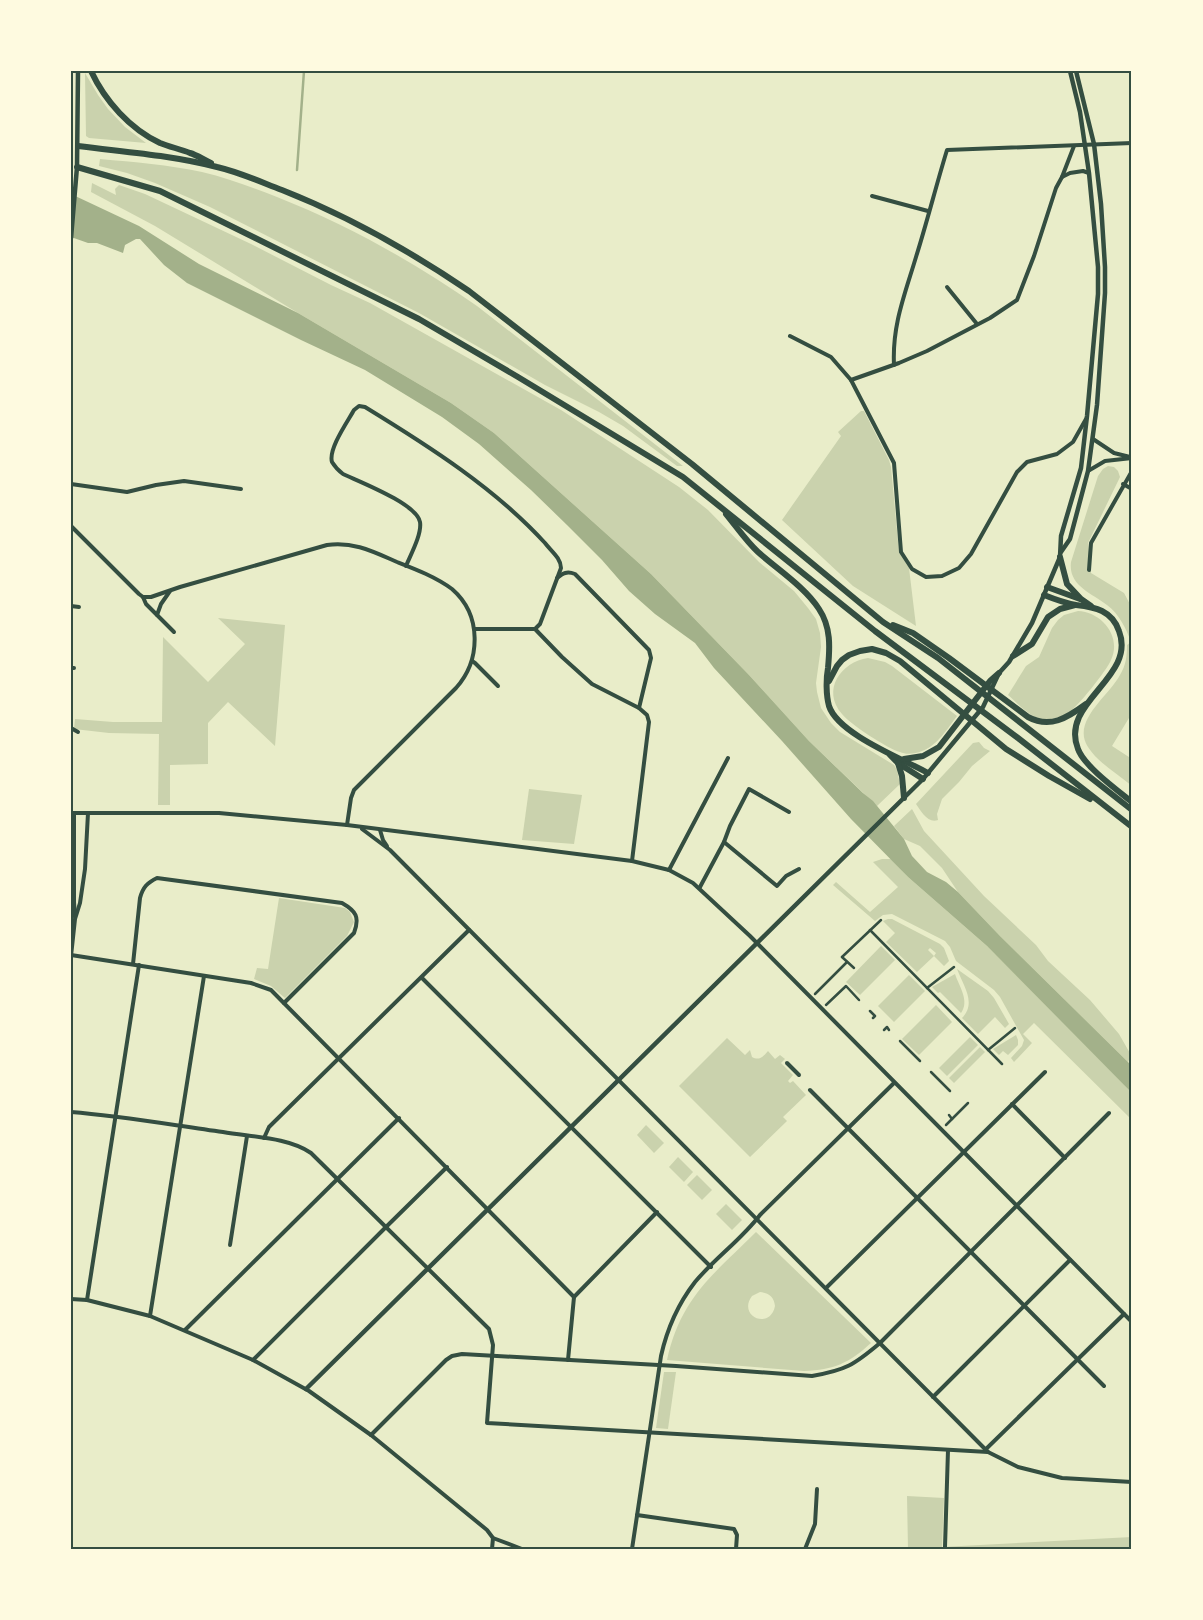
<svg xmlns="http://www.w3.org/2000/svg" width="1203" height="1620" viewBox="0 0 1203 1620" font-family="'Work Sans',sans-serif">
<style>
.green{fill:#cad2ad;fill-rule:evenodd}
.water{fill:#a3b18a}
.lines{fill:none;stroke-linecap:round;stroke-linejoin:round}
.stream{stroke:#a3b18a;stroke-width:2.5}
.pedestrian{stroke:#344e41;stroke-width:2.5}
.minor{stroke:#344e41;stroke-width:4}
.tertiary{stroke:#344e41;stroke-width:4.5}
.trunk{stroke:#344e41;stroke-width:6}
.neatline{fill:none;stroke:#344e41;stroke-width:2}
</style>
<rect width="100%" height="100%" fill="#e9edc9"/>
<g class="green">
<polygon points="85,73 98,95 108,109 125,127 146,143 89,138 86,136"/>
<path d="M100 159C134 162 169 165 202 172 228 178 253 188 277 197 348 225 414 262 477 306L683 466H677L623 426 599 412 545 385 419 313 210 207 155 183 127 173 99 166Z"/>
<polygon points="92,183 116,195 115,189 119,185 145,194 251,244 331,285 370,303 561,410 679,487 708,510 759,562 794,591 808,608 816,619 820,633 821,647 816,683 817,692 821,708 831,723 840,732 894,765 897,770 900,784 877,806 809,741 749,675 651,574 494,433 451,403 298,313 155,226 91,192"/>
<polygon points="861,411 864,411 889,460 891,467 899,552 909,568 916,626 853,586 782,520 841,436 838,432"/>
<path d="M1108 466 1114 467 1118 471 1120 477 1088 543 1091 573 1124 593 1132 608V713L1112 746 1132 759V786C1118 774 1098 763 1088 747 1071 721 1109 696 1120 675 1126 665 1127 656 1127 645L1131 642C1126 628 1119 614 1107 605 1092 593 1068 586 1071 562L1098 476 1103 469Z"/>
<path d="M1078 611C1102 612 1122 637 1111 660 1107 670 1077 708 1068 713 1061 718 1050 720 1042 719 1030 717 1017 703 1008 695L1026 666 1039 657 1052 628 1058 620 1064 615Z"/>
<polygon points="218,618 285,625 275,746 228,702 208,723 208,764 170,765 170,805 158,805 159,734 109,733 74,729 75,719 113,722 162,722 163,637 208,682 245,644"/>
<path d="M868 658 885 662 892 666 957 716C948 728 937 746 922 751 915 754 906 755 900 752 888 749 850 724 842 714 821 690 841 662 868 658Z"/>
<path d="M979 742 984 748 990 751 972 766 959 782 942 799 937 814 938 820C928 824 921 811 916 804L973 743Z"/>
<polygon points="529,789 582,795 574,844 522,840"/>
<polygon points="912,809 924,831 984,896 1036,945 1048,961 1090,1000 1119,1034 1131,1055 1128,1062 1000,936 958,892 942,868 920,846 904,839 894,826"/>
<polygon points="882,859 891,859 908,877 987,946 1122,1082 1132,1093 1132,1120 1034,1023 1023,1034 1032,1043 1014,1062 1011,1058 1022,1046 1024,1040 1000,997 994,990 956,961 950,947 945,941 892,914 883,915 875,921 833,885 836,882 870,912 898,887 873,862"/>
<polygon points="279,898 345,908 350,912 354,922 347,936 285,998 271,986 254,979 257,968 268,969"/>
<polygon points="888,919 892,919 940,944 944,948 949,961 944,966 934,956 936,953 930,948 928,950 934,956 917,972 886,942 895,933 883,921"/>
<polygon points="881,946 895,960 860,995 846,982"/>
<path d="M957 969 988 991 994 998 1009 1024 1005 1028 995 1017 978 1034 962 1018C977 1003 963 985 957 969Z"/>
<path d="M955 974C959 986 970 1001 961 1013L940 992 938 993 932 987Z"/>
<polygon points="909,975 925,991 894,1022 878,1006"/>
<polygon points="936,1005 952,1022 919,1055 902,1039"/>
<polygon points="1016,1035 1018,1040 1018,1045 1008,1055 1003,1051 999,1055 993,1049"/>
<polygon points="970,1037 978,1045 947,1076 939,1068"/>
<path d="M727 1038 745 1055 750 1050 752 1057C759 1061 763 1057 768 1051L775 1059 780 1055 785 1059 781 1063 793 1075 788 1081 790 1083 793 1081 806 1095 783 1117 787 1121 750 1157 679 1086Z"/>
<polygon points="980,1047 985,1052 954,1083 949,1078"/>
<polygon points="646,1125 664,1143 654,1153 637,1135"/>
<polygon points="678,1157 693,1172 684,1182 669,1167"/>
<polygon points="697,1175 712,1190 702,1200 687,1185"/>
<polygon points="726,1204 742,1220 732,1230 716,1214"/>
<path d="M756 1232 871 1343C849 1363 834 1370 804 1371L667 1360C681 1297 713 1275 756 1232ZM760 1292C769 1293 774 1297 775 1306 770 1331 737 1316 752 1296Z"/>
<polygon points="664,1372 676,1372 668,1429 656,1428"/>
<polygon points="907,1496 944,1498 942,1547 1132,1537 1132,1549 908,1549"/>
</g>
<polygon class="water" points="71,194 139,226 199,264 298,313 451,403 494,433 651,574 749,675 809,741 863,793 873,801 904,839 912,856 927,872 946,882 958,892 1000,936 1128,1062 1132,1067 1132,1093 987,946 908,877 851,819 782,741 714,668 695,643 655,614 629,591 602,560 567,525 531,490 479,444 442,417 365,370 301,340 187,283 164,265 140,239 136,239 125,245 123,253 97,243 88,243 71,237"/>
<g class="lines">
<polyline class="stream" points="297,170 304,71"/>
<g class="pedestrian">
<polyline points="870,930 1002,1064"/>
<polyline points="842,957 881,920"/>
<polyline points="842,957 854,968"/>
<polyline points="927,988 954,967"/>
<polyline points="815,994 847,962"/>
<polyline points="826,1005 846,986 859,1000"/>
<polyline points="870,1011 875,1016 873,1018"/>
<polyline points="884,1030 887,1027 889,1030"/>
<polyline points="900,1041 920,1061"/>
<polyline points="988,1050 1015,1028"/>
<polyline points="931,1072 950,1091"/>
<polyline points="949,1115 952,1119"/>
<polyline points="946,1125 968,1103"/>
</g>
<g class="minor">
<polyline points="1062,177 1074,146"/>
<polyline points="872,196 928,211"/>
<polyline points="947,287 977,324"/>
<polyline points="790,336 831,357 851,380 894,463 901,552 912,569 926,577 942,576 959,568 971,554 1017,472 1027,462 1057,454 1073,442 1086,419"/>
<path d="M894 365C892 325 905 294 916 257 927 222 936 186 947 150L1132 143"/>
<polyline points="851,380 899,363 927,351 990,318 1017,300 1034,256 1056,188 1062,177 1070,173 1083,171 1089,173"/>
<polyline points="1093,439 1114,453 1130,457"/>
<polyline points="1088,471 1105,461 1132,458"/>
<polyline points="71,484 127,492 156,485 184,481 241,489"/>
<polyline points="1123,484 1132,489"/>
<polyline points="71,526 139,594 143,597 146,604 174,632"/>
<path d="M406 566C411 554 422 534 420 522 417 504 360 482 343 474 339 471 335 467 332 462 328 449 348 421 354 410L359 406 365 407C427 445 495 488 545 543 551 551 561 558 561 568L540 624 535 629H474"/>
<polyline points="1089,570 1091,543 1132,471"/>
<path d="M557 578C563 573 567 571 575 574L649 650 651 658 639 708"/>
<path d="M143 597H151L180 587 327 545C353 541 374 552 397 562 415 569 436 577 452 589 482 615 481 660 456 688L354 790 351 798 347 825"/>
<polyline points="71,606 79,607"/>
<polyline points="157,615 161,604 170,591"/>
<polyline points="535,629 562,657 592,684 639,708 647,715 649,722 632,861"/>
<polyline points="472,661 475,663 498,686"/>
<polyline points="71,668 74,668"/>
<polyline points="71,728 78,732"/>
<polyline points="71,813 219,813 347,825 632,861 669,870 693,883 750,936 1132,1322"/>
<polyline points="74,813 74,902 75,917"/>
<polyline points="362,829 390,850 988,1452 1018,1467 1062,1478 1132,1482"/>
<polyline points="380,830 383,840 387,846"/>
<polyline points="724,842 777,886 786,876 799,869"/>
<polyline points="669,870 728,758"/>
<polyline points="700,887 724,842 730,826 749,789 789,812"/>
<polyline points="71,955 251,983 271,990 574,1297 568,1360"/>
<polyline points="71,956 75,919 80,903 85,869 88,813"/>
<path d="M133 964 140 898C143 887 147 883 157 878L342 903C356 911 360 917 354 933L284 1003"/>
<polyline points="422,978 711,1267"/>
<polyline points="787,1063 799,1075"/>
<polyline points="810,1090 1104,1386"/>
<polyline points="1012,1104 1065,1158"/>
<path d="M71 1112C122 1116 172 1125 223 1132 250 1137 288 1137 311 1153L489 1329 493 1345 487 1423 988 1452"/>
<polyline points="264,1138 269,1127 469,930"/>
<polyline points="230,1245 247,1136"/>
<polyline points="826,1288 1045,1072"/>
<polyline points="574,1297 657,1212"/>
<polyline points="71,1299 87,1300 150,1316 253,1360 309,1391 371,1435 487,1530 493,1538 522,1549"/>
<polyline points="87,1300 139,965"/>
<polyline points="150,1316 204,976"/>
<polyline points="185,1330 399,1118"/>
<polyline points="253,1360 385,1228 447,1167"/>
<polyline points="933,1397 1070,1260"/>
<path d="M371 1435 446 1360 452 1356 462 1354 676 1366 812 1376C846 1370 854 1365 880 1343L1109 1113"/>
<polyline points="985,1450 1124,1314"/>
<polyline points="637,1515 734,1529 737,1535 736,1549"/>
<polyline points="945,1547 948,1450"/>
<polyline points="492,1549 493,1538"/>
<path d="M632 1549 661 1356C667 1329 678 1304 695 1282 715 1258 741 1240 760 1215L894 1083"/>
<polyline points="805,1549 815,1524 817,1489"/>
</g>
<g class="tertiary">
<polyline points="71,238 77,167 78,71"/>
<polyline points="1061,552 1070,539 1088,471 1097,405 1105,293 1105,267 1101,204 1094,144 1076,71"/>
<polyline points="306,1389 923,779 983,707 999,673 1009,662 1032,623 1060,557 1061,536 1081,468 1087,416 1098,294 1098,267 1089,173 1080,112 1070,71"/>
</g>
<g class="trunk">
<path d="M91 71C105 101 130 129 160 143 170 147 180 149 190 153 197 155 204 160 211 163"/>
<path d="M78 146C124 152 171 155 217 167 239 172 261 182 282 190 348 216 410 251 469 291L692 464 883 622 938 658 1132 810"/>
<polyline points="77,167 160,191 419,319 518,377 683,477 875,631 1018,738 1132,827"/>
<path d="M726 514C736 526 746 541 758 552 777 569 805 587 819 609 831 627 830 647 828 668 826 679 826 695 829 706 838 734 903 759 928 773"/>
<polyline points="1060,557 1067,584 1081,599 1091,606"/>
<polyline points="1047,587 1080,599"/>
<path d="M1044 595C1054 599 1065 603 1076 605 1085 606 1094 607 1102 611 1110 615 1116 622 1119 631 1137 678 1059 702 1078 749 1084 766 1117 790 1132 802"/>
<path d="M893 625 913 633 949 658 1028 717C1050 729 1067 718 1086 704"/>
<polyline points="1013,656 1032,644 1048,617 1060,609 1075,605"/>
<polyline points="829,681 837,666 842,660 849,655 860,651 872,649 886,653 900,661 1006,749 1049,776 1090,799"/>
<polyline points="890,755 898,763 923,779"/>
<polyline points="904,759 923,756 939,747 990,681 999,673"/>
<polyline points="898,763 902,776 904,798"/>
</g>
</g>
<rect width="1203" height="1620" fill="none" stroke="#fefae0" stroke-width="145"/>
<rect x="72" y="72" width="1058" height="1476" class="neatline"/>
</svg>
